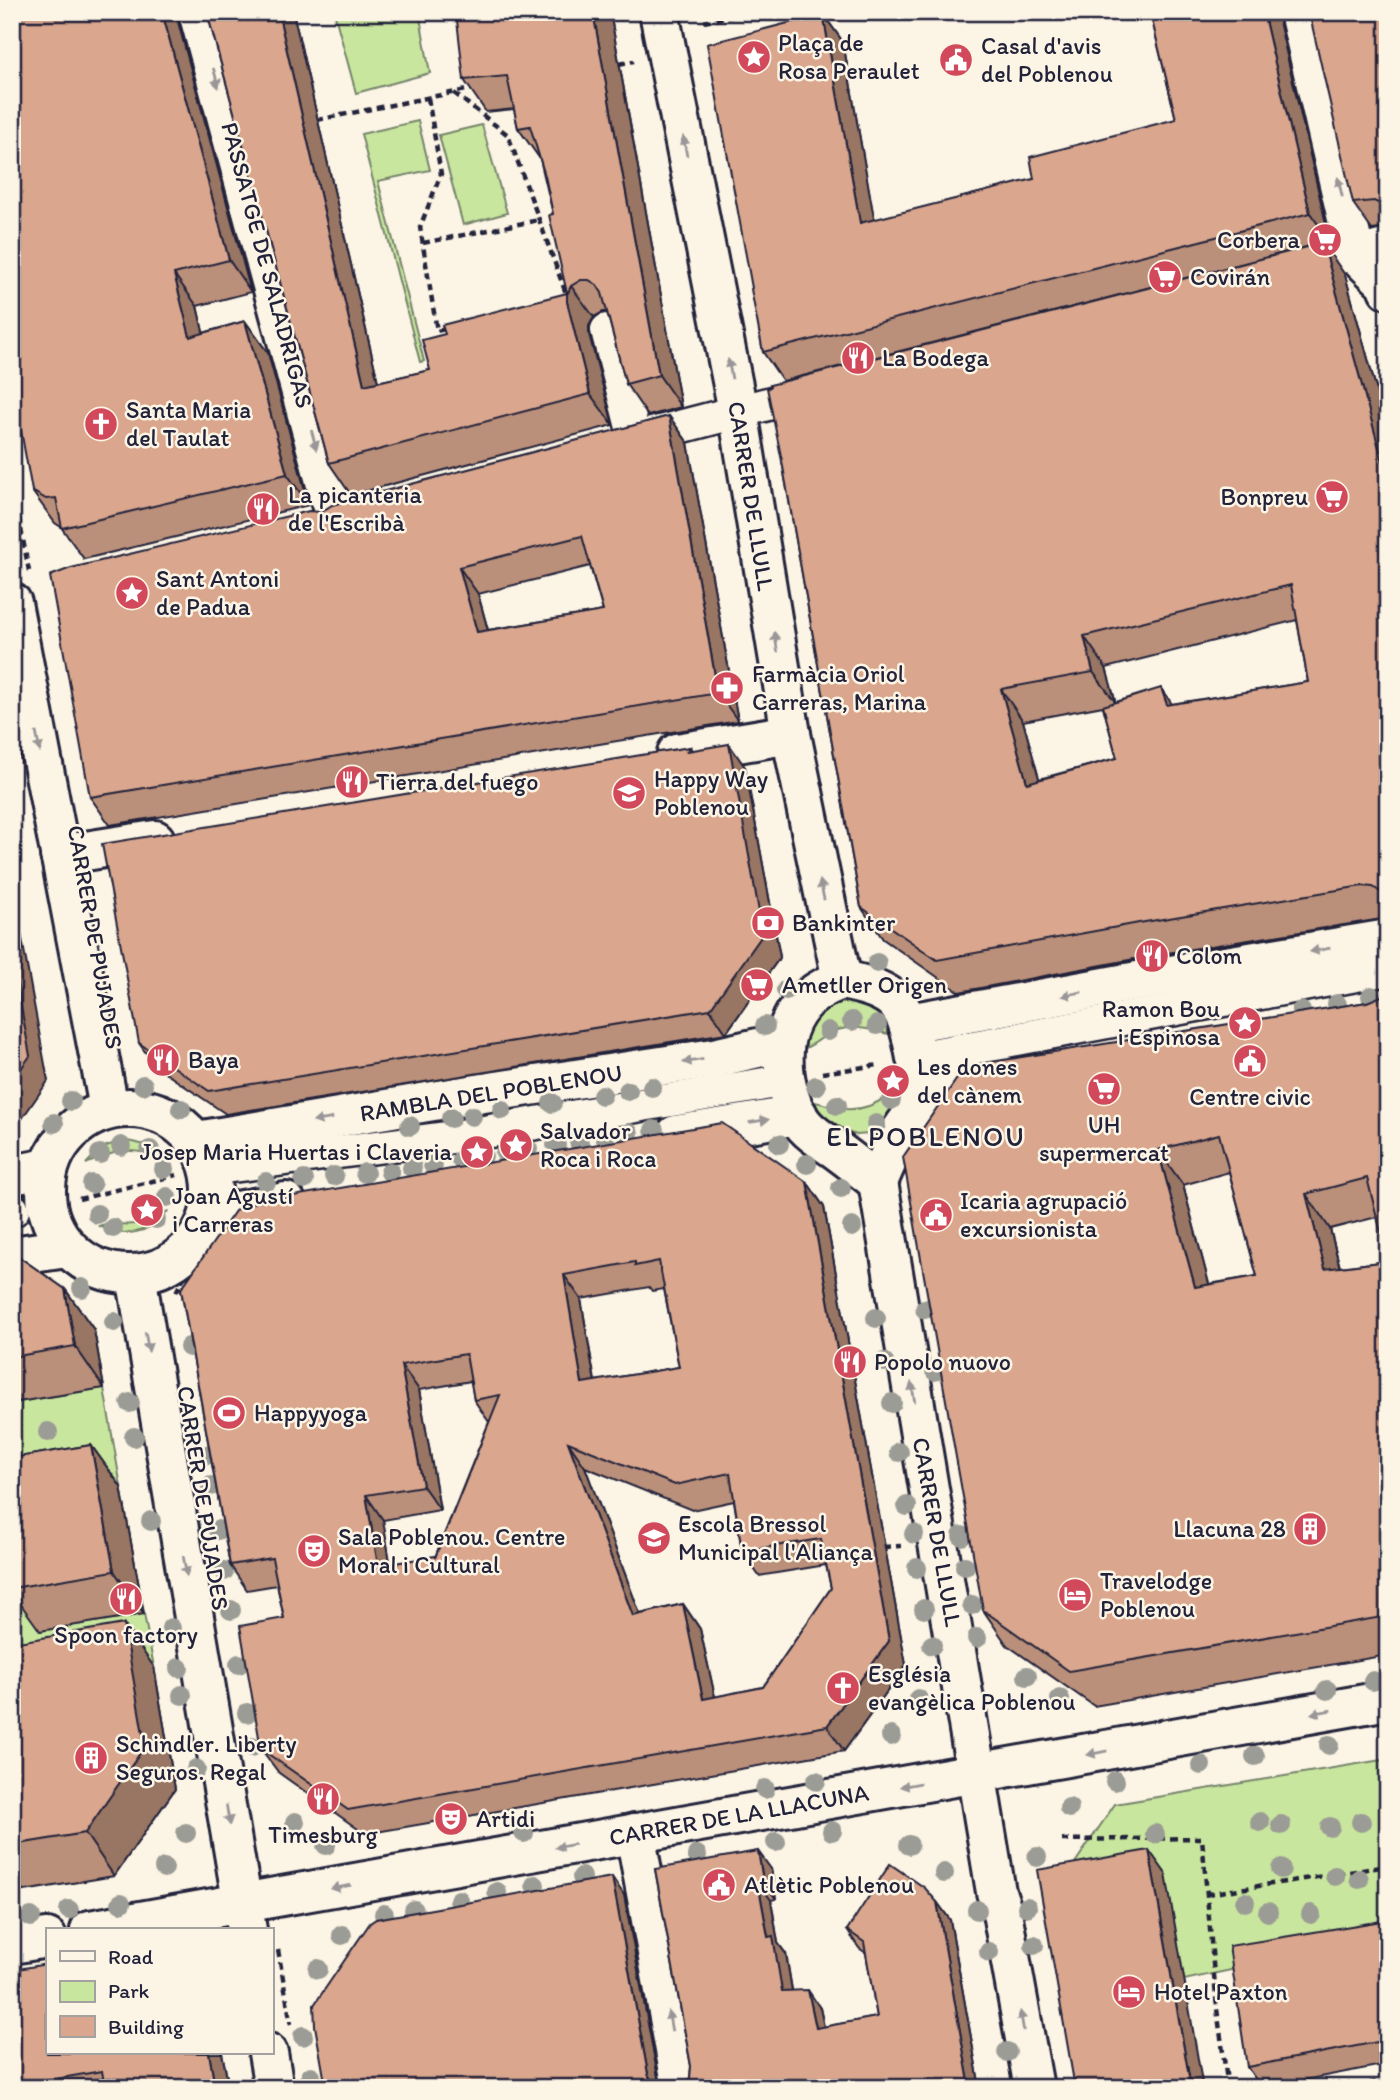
<svg xmlns="http://www.w3.org/2000/svg" width="1400" height="2100" viewBox="0 0 1400 2100" font-family="Itim,sans-serif">
<style>
.green{fill:#c9e69e;stroke:#76846c;stroke-width:2}
.lines{fill:none;stroke-linecap:round;stroke-linejoin:round}
.pedestrian-casing{stroke:#22223b;stroke-width:37}
.minor-casing{stroke:#22223b;stroke-width:44}
.tertiary-casing{stroke:#22223b;stroke-width:44}
.path{stroke:#22223b;stroke-width:4.5;stroke-dasharray:7 5;stroke-linecap:butt}
.pedestrian{stroke:#fcf5e5;stroke-width:32}
.minor{stroke:#fcf5e5;stroke-width:38}
.tertiary{stroke:#fcf5e5;stroke-width:38}
.tree{fill:#9b9c95}
.wall{fill:#bb907a;stroke:#22223b;stroke-width:2;fill-rule:evenodd}
.shaded-wall{fill:#997563;stroke:#22223b;stroke-width:2}
.building{fill:#daa78e;stroke:#22223b;stroke-width:2;fill-rule:evenodd}
.oneway{fill:#9a9698}
.labels{text-anchor:middle;stroke-width:5;stroke-linejoin:round;paint-order:stroke}
.poi-label{font-size:24px;fill:#22223b;stroke:#fcf5e5;text-anchor:start}
.street-label{font-size:24px;fill:#22223b;stroke:#fcf5e5}
.quarter-label{font-size:28px;letter-spacing:2px;fill:#22223b;stroke:#fcf5e5}
</style>
<rect width="100%" height="100%" fill="#fcf5e5"/>
<filter id="ink" filterUnits="userSpaceOnUse"><feTurbulence type="fractalNoise" baseFrequency=".0143" numOctaves="2"/><feDisplacementMap in="SourceGraphic" scale="14" xChannelSelector="R" yChannelSelector="G"/><feConvolveMatrix kernelMatrix="1 2 1 2 8 2 1 2 1" color-interpolation-filters="sRGB"/></filter>
<g filter="url(#ink)">
<g class="green">
<polygon points="334,12 419,12 430,73 356,93"/>
<polygon points="418,121 430,170 378,181 424,361 420,362 361,134"/>
<polygon points="482,125 507,213 463,225 439,135"/>
<path d="M852 1000C873 1007 888 1013 896 1034 883 1036 866 1025 847 1028 823 1031 816 1047 797 1051 811 1023 817 1002 852 1000Z"/>
<path d="M899 1085H906L905 1091 881 1129 869 1134 857 1135 831 1128 807 1102C817 1100 824 1105 833 1107 859 1114 882 1104 899 1085Z"/>
<path d="M123 1140 150 1146 164 1157C121 1148 126 1147 86 1164L101 1148Z"/>
<path d="M167 1212C149 1234 124 1239 99 1226 110 1221 122 1226 134 1224 146 1222 155 1215 167 1212Z"/>
<polygon points="104,1388 121,1487 40,1631 144,1614 154,1667 12,1690 12,1403"/>
<polygon points="1388,1759 1388,1944 1245,1967 1184,1980 1054,1894 1115,1804"/>
</g>
<g class="lines">
<g class="pedestrian-casing">
<g id="pedestrian">
<polyline points="1291,270 1388,245"/>
<polyline points="607,330 635,439"/>
<polyline points="637,438 810,393"/>
<polyline points="932,1055 1388,969"/>
<polyline points="224,1167 461,1136 770,1083"/>
<polyline points="12,1210 13,1210"/>
</g>
</g>
<g class="minor-casing">
<g id="minor">
<polyline points="198,12 335,518"/>
<polyline points="1299,12 1355,253 1386,283 1388,289"/>
<polyline points="12,603 109,1108"/>
<polyline points="677,753 791,734"/>
<polyline points="60,855 155,840"/>
<polyline points="909,1023 1165,976 1388,939"/>
<polyline points="923,1090 1003,1075"/>
<circle cx="129" cy="1191" r="83"/>
<polyline points="676,1135 798,1115"/>
<polyline points="197,1141 457,1097 714,1058 784,1042"/>
<polyline points="12,1175 48,1168"/>
<polyline points="209,1216 286,1202"/>
<polyline points="12,1256 67,1248"/>
<polyline points="136,1275 247,1930"/>
<polyline points="635,1833 682,2088"/>
<polyline points="268,2053 274,2088"/>
</g>
</g>
<g class="tertiary-casing">
<g id="tertiary">
<polyline points="659,12 738,411 791,734 842,980"/>
<path d="M842 980C898 991 906 1003 916 1058 918 1067 923 1080 923 1090 922 1107 908 1119 900 1133 892 1149 885 1166 878 1182 864 1171 850 1160 835 1149 825 1142 814 1136 805 1126 796 1116 790 1101 787 1087 776 1037 791 997 842 980Z"/>
<polyline points="878,1182 996,1892 1001,1907 1034,2088"/>
<polyline points="90,1930 1388,1700"/>
<polyline points="12,1944 47,1938"/>
</g>
</g>
<g class="path">
<polyline points="704,22 752,12"/>
<polyline points="619,64 634,61"/>
<polyline points="454,93 508,135 568,299"/>
<polyline points="428,98 441,174 420,227 437,331 449,328"/>
<polyline points="317,120 476,88"/>
<polyline points="423,243 539,220"/>
<polyline points="12,482 29,571"/>
<polyline points="822,1073 879,1065"/>
<polyline points="144,1093 175,1111"/>
<polyline points="79,1199 177,1175"/>
<polyline points="176,1292 184,1277 203,1258"/>
<polyline points="884,1547 901,1546"/>
<polyline points="1062,1840 1202,1838 1217,2009 1228,2088"/>
<polyline points="1207,1894 1388,1866"/>
<polyline points="278,1950 291,2024"/>
<polyline points="1345,2088 1388,2080"/>
</g>
<use href="#pedestrian" class="pedestrian"/>
<use href="#minor" class="minor"/>
<use href="#tertiary" class="tertiary"/>
</g>
<g class="tree">
<circle cx="877" cy="963" r="10"/>
<circle cx="786" cy="990" r="10"/>
<circle cx="1371" cy="996" r="10"/>
<circle cx="1337" cy="1004" r="10"/>
<circle cx="1301" cy="1011" r="10"/>
<circle cx="852" cy="1021" r="10"/>
<circle cx="877" cy="1025" r="10"/>
<circle cx="765" cy="1026" r="10"/>
<circle cx="828" cy="1031" r="10"/>
<circle cx="143" cy="1085" r="10"/>
<circle cx="816" cy="1086" r="10"/>
<circle cx="652" cy="1087" r="10"/>
<circle cx="628" cy="1091" r="10"/>
<circle cx="602" cy="1095" r="10"/>
<circle cx="891" cy="1100" r="10"/>
<circle cx="71" cy="1101" r="10"/>
<circle cx="552" cy="1103" r="10"/>
<circle cx="837" cy="1105" r="10"/>
<circle cx="181" cy="1109" r="10"/>
<circle cx="502" cy="1110" r="10"/>
<circle cx="472" cy="1116" r="10"/>
<circle cx="451" cy="1118" r="10"/>
<circle cx="54" cy="1123" r="10"/>
<circle cx="876" cy="1124" r="10"/>
<circle cx="410" cy="1126" r="10"/>
<circle cx="654" cy="1130" r="10"/>
<circle cx="629" cy="1133" r="10"/>
<circle cx="605" cy="1137" r="10"/>
<circle cx="579" cy="1142" r="10"/>
<circle cx="779" cy="1144" r="10"/>
<circle cx="556" cy="1145" r="10"/>
<circle cx="121" cy="1146" r="10"/>
<circle cx="528" cy="1149" r="10"/>
<circle cx="150" cy="1150" r="10"/>
<circle cx="505" cy="1153" r="10"/>
<circle cx="100" cy="1154" r="10"/>
<circle cx="483" cy="1156" r="10"/>
<circle cx="461" cy="1160" r="10"/>
<circle cx="807" cy="1164" r="10"/>
<circle cx="433" cy="1165" r="10"/>
<circle cx="412" cy="1168" r="10"/>
<circle cx="164" cy="1169" r="10"/>
<circle cx="390" cy="1172" r="10"/>
<circle cx="365" cy="1173" r="10"/>
<circle cx="334" cy="1176" r="10"/>
<circle cx="304" cy="1180" r="10"/>
<circle cx="266" cy="1182" r="10"/>
<circle cx="92" cy="1184" r="10"/>
<circle cx="841" cy="1188" r="10"/>
<circle cx="167" cy="1197" r="10"/>
<circle cx="97" cy="1214" r="10"/>
<circle cx="156" cy="1219" r="10"/>
<circle cx="852" cy="1227" r="10"/>
<circle cx="113" cy="1228" r="10"/>
<circle cx="82" cy="1288" r="10"/>
<circle cx="925" cy="1309" r="10"/>
<circle cx="876" cy="1318" r="10"/>
<circle cx="114" cy="1322" r="10"/>
<circle cx="189" cy="1347" r="10"/>
<circle cx="884" cy="1362" r="10"/>
<circle cx="935" cy="1371" r="10"/>
<circle cx="130" cy="1403" r="10"/>
<circle cx="892" cy="1403" r="10"/>
<circle cx="48" cy="1432" r="10"/>
<circle cx="134" cy="1437" r="10"/>
<circle cx="899" cy="1452" r="10"/>
<circle cx="207" cy="1455" r="10"/>
<circle cx="211" cy="1486" r="10"/>
<circle cx="907" cy="1506" r="10"/>
<circle cx="151" cy="1521" r="10"/>
<circle cx="218" cy="1530" r="10"/>
<circle cx="914" cy="1534" r="10"/>
<circle cx="962" cy="1536" r="10"/>
<circle cx="965" cy="1566" r="10"/>
<circle cx="917" cy="1568" r="10"/>
<circle cx="224" cy="1571" r="10"/>
<circle cx="972" cy="1605" r="10"/>
<circle cx="924" cy="1609" r="10"/>
<circle cx="231" cy="1610" r="10"/>
<circle cx="171" cy="1628" r="10"/>
<circle cx="977" cy="1638" r="10"/>
<circle cx="932" cy="1645" r="10"/>
<circle cx="239" cy="1664" r="10"/>
<circle cx="179" cy="1668" r="10"/>
<circle cx="1027" cy="1676" r="10"/>
<circle cx="1373" cy="1681" r="10"/>
<circle cx="1327" cy="1690" r="10"/>
<circle cx="182" cy="1695" r="10"/>
<circle cx="918" cy="1699" r="10"/>
<circle cx="1060" cy="1699" r="10"/>
<circle cx="247" cy="1713" r="10"/>
<circle cx="891" cy="1736" r="10"/>
<circle cx="1329" cy="1745" r="10"/>
<circle cx="252" cy="1747" r="10"/>
<circle cx="1255" cy="1756" r="10"/>
<circle cx="1201" cy="1765" r="10"/>
<circle cx="196" cy="1769" r="10"/>
<circle cx="816" cy="1781" r="10"/>
<circle cx="1115" cy="1781" r="10"/>
<circle cx="765" cy="1789" r="10"/>
<circle cx="1069" cy="1808" r="10"/>
<circle cx="295" cy="1822" r="10"/>
<circle cx="1260" cy="1822" r="10"/>
<circle cx="1361" cy="1822" r="10"/>
<circle cx="1281" cy="1825" r="10"/>
<circle cx="1330" cy="1827" r="10"/>
<circle cx="832" cy="1831" r="10"/>
<circle cx="186" cy="1833" r="10"/>
<circle cx="524" cy="1833" r="10"/>
<circle cx="1155" cy="1834" r="10"/>
<circle cx="776" cy="1842" r="10"/>
<circle cx="326" cy="1845" r="10"/>
<circle cx="909" cy="1845" r="10"/>
<circle cx="697" cy="1855" r="10"/>
<circle cx="1037" cy="1857" r="10"/>
<circle cx="164" cy="1868" r="10"/>
<circle cx="1281" cy="1869" r="10"/>
<circle cx="944" cy="1873" r="10"/>
<circle cx="1335" cy="1876" r="10"/>
<circle cx="582" cy="1877" r="10"/>
<circle cx="1359" cy="1879" r="10"/>
<circle cx="535" cy="1885" r="10"/>
<circle cx="497" cy="1892" r="10"/>
<circle cx="459" cy="1900" r="10"/>
<circle cx="1245" cy="1902" r="10"/>
<circle cx="121" cy="1903" r="10"/>
<circle cx="1027" cy="1907" r="10"/>
<circle cx="69" cy="1910" r="10"/>
<circle cx="414" cy="1910" r="10"/>
<circle cx="977" cy="1910" r="10"/>
<circle cx="1268" cy="1912" r="10"/>
<circle cx="384" cy="1914" r="10"/>
<circle cx="1311" cy="1914" r="10"/>
<circle cx="31" cy="1917" r="10"/>
<circle cx="342" cy="1935" r="10"/>
<circle cx="1034" cy="1945" r="10"/>
<circle cx="989" cy="1952" r="10"/>
<circle cx="318" cy="1969" r="10"/>
<circle cx="303" cy="2036" r="10"/>
<circle cx="1007" cy="2052" r="10"/>
<circle cx="311" cy="2076" r="10"/>
</g>
<g class="wall">
<polygon points="207,12 293,12 378,382 430,370 445,334 567,293 553,214 540,159 518,128 514,109 486,112 464,80 610,12 681,407 648,416 626,384 607,312 603,312 594,317 589,326 589,334 613,425 351,495 329,463"/>
<polygon points="1150,12 1278,12 1278,17 1330,241 783,381 763,352 752,288 823,14 843,42 874,220 1034,179 1176,119"/>
<polygon points="1388,12 1388,228 1372,230 1353,203"/>
<polygon points="177,18 251,292 197,306 203,333 245,321 268,353 309,505 84,559 61,527 55,523 32,491"/>
<path d="M1345 275 1388 432V918L1161 954 959 992 883 939 861 907 782 461ZM1297 620 1308 682 1171 704 1115 702 1106 668ZM1103 706 1117 758 1039 779 1023 721Z"/>
<path d="M669 416 688 443 738 721 110 825 90 797 321 512ZM590 566 603 611 488 630 478 594Z"/>
<polygon points="690,747 692,750 745,767 780,957 726,1033 226,1114 155,1066 139,1043"/>
<path d="M1367 1002 1377 1217 1330 1229 1340 1267 1388 1261V1655L1094 1706 1007 1645 983 1610 963 1070ZM1229 1172 1257 1276 1209 1284 1183 1185Z"/>
<path d="M807 1182 824 1207 906 1665 844 1751 365 1834 279 1773 261 1749 284 1618 277 1585 247 1590 230 1565 181 1289ZM649 1287 652 1291 664 1289 679 1367 595 1381 581 1299ZM471 1381 474 1400 489 1422 435 1557 390 1564 383 1520 440 1510 419 1390ZM585 1467 692 1510 734 1501 742 1551 759 1576 826 1565 831 1588 763 1687 715 1697 700 1629 683 1604 640 1614Z"/>
<polygon points="12,1252 65,1289 94,1330 104,1388 12,1403"/>
<polygon points="91,1445 121,1487 144,1614 40,1631 12,1592 12,1458"/>
<polygon points="12,1643 154,1667 175,1789 114,1876 12,1893"/>
<polygon points="655,1869 771,1869 776,1899 771,1900 778,1943 786,1954 792,1990 820,2008 824,2027 877,2017 866,1953 859,1948 847,1930 937,1902 950,1920 980,2088 681,2088 684,2086 690,2078 691,2066"/>
<polygon points="1388,1920 1388,2064 1262,2088 1247,2067"/>
<polygon points="47,2053 222,2053 229,2088 12,2088"/>
</g>
<g class="shaded-wall">
<polygon points="162,12 177,12 177,18 251,292 229,260"/>
<polygon points="278,12 293,12 386,417 364,385"/>
<polygon points="593,12 610,12 681,407 659,375"/>
<polygon points="1263,12 1278,12 1278,17 1330,241 1310,213"/>
<polygon points="823,14 843,42 880,252 860,223"/>
<polygon points="1323,243 1345,275 1388,432 1388,482"/>
<polygon points="174,274 197,306 212,369 190,337"/>
<polygon points="571,286 594,317 589,326 589,334 613,425 590,394 567,302 567,294"/>
<polygon points="245,321 268,353 309,505 287,474"/>
<polygon points="669,416 688,443 738,721 718,693"/>
<polygon points="459,567 478,594 496,660 477,632"/>
<polygon points="1084,636 1106,668 1116,703 1093,672"/>
<polygon points="1161,688 1183,720 1167,705"/>
<polygon points="1001,689 1023,721 1049,814 1027,783"/>
<polygon points="729,744 745,767 780,957 726,1033 710,1009"/>
<polygon points="12,884 48,1081 12,1133"/>
<polygon points="1158,1150 1183,1185 1219,1322 1195,1287"/>
<polygon points="807,1182 824,1207 906,1665 844,1751 827,1726 889,1641"/>
<polygon points="1306,1194 1330,1229 1349,1304 1325,1269"/>
<polygon points="564,1275 581,1299 599,1407 582,1383"/>
<polygon points="65,1289 94,1330 104,1388 75,1346"/>
<polygon points="401,1365 419,1390 440,1510 423,1486"/>
<polygon points="568,1442 585,1467 650,1641 633,1616"/>
<polygon points="91,1445 121,1487 144,1614 114,1571"/>
<polygon points="366,1495 383,1520 395,1591 378,1566"/>
<polygon points="683,1604 700,1629 721,1724 703,1699"/>
<polygon points="124,1624 154,1667 175,1789 114,1876 85,1833"/>
<polygon points="1149,1850 1166,1874 1203,2088 1191,2088"/>
<polygon points="758,1851 771,1869 776,1899 763,1881"/>
<polygon points="612,1877 624,1895 660,2088 655,2088 648,2074"/>
<polygon points="758,1882 771,1900 778,1943 786,1954 795,2009 782,1991 768,1937"/>
<polygon points="937,1902 950,1920 980,2088 970,2088"/>
<polygon points="808,1990 820,2008 828,2046 816,2028"/>
<polygon points="209,2053 222,2053 229,2088 215,2088"/>
</g>
<g class="building">
<polygon points="12,12 162,12 229,260 174,274 190,337 245,321 287,474 62,528 56,498 46,499 32,491 12,381"/>
<polygon points="207,12 278,12 364,385 430,370 422,340 445,334 442,325 567,293 549,215 553,214 545,176 530,126 518,128 507,76 464,80 456,12 593,12 659,375 626,384 602,293 597,285 589,280 581,280 571,286 567,294 567,302 590,394 329,463"/>
<polygon points="1150,12 1263,12 1310,213 763,352 751,289 752,288 707,44 823,14 860,223 1034,179 1030,157 1176,119"/>
<polygon points="1309,12 1388,12 1388,202 1380,204 1374,201 1353,203"/>
<path d="M1323 243 1388 481V892L1382 893 1373 887 1362 886 1139 923 937 960 861 907 782 461 767 388 770 387V385ZM1291 585 1308 682 1167 705 1161 688 1103 706 1117 758 1027 783 1001 689 1093 672 1084 636Z"/>
<path d="M669 416 718 693 90 797 50 576 71 568 309 511 321 512 332 505ZM582 536 603 611 477 632 459 567Z"/>
<polygon points="729,744 763,934 710,1009 209,1091 139,1043 102,844 690,747 687,751"/>
<polygon points="12,957 30,1056 12,1081"/>
<path d="M1384 995H1388V1260L1367 1178 1306 1194 1325 1269 1388 1261V1616L1069 1671 983 1610 903 1157 963 1070 972 1065 1367 1002ZM1219 1134 1257 1276 1195 1287 1158 1150Z"/>
<path d="M722 1123 807 1182 889 1641 827 1726 348 1810 261 1749 240 1626 284 1618 272 1558 230 1565 181 1289 235 1211 246 1204ZM659 1261 679 1367 582 1383 564 1275 635 1262V1266ZM466 1354 474 1400 500 1395 435 1558V1556L378 1566 366 1495 423 1486 401 1365ZM568 1442 675 1485 730 1473 742 1551 821 1539 831 1588 763 1687 703 1699 683 1604 633 1616Z"/>
<polygon points="12,1252 65,1289 75,1346 12,1357"/>
<polygon points="91,1445 114,1571 12,1588 12,1458"/>
<polygon points="124,1624 145,1746 85,1833 12,1845 12,1643"/>
<polygon points="1149,1850 1191,2088 1075,2088 1037,1870"/>
<polygon points="758,1851 763,1881 758,1882 768,1937 773,1936 782,1991 808,1990 816,2028 877,2017 864,1942 847,1930 890,1864 925,1888 937,1902 970,2088 681,2088 684,2086 690,2078 691,2066 655,1869"/>
<polygon points="612,1877 648,2074 653,2085 658,2088 326,2088 315,2026 314,2005 370,1923 376,1919"/>
<polygon points="1388,1920 1388,2040 1247,2067 1229,1946"/>
<polygon points="47,1964 47,2053 209,2053 215,2088 105,2088 102,2071 38,2082 39,2088 12,2088 12,1970"/>
</g>
<defs><path id="oneway-solid" d="M-6-.8H1V-3.2L6.5 0L1 3.2V.8H-6Z" transform="scale(1.75)"/></defs>
<g class="oneway">
<use href="#oneway-solid" transform="translate(216 78) rotate(75)"/>
<use href="#oneway-solid" transform="translate(685 146) rotate(-101)"/>
<use href="#oneway-solid" transform="translate(1340 187) rotate(-103)"/>
<use href="#oneway-solid" transform="translate(730 369) rotate(-101)"/>
<use href="#oneway-solid" transform="translate(314 440) rotate(75)"/>
<use href="#oneway-solid" transform="translate(776 642) rotate(-99)"/>
<use href="#oneway-solid" transform="translate(38 742) rotate(79)"/>
<use href="#oneway-solid" transform="translate(822 890) rotate(-102)"/>
<use href="#oneway-solid" transform="translate(1320 950) rotate(170)"/>
<use href="#oneway-solid" transform="translate(1072 994) rotate(169)"/>
<use href="#oneway-solid" transform="translate(693 1061) rotate(171)"/>
<use href="#oneway-solid" transform="translate(323 1120) rotate(170)"/>
<use href="#oneway-solid" transform="translate(759 1121) rotate(-9)"/>
<use href="#oneway-solid" transform="translate(147 1342) rotate(80)"/>
<use href="#oneway-solid" transform="translate(913 1392) rotate(-100)"/>
<use href="#oneway-solid" transform="translate(185 1566) rotate(80)"/>
<use href="#oneway-solid" transform="translate(1321 1712) rotate(170)"/>
<use href="#oneway-solid" transform="translate(1097 1753) rotate(169)"/>
<use href="#oneway-solid" transform="translate(910 1785) rotate(170)"/>
<use href="#oneway-solid" transform="translate(228 1815) rotate(81)"/>
<use href="#oneway-solid" transform="translate(565 1846) rotate(170)"/>
<use href="#oneway-solid" transform="translate(341 1887) rotate(170)"/>
<use href="#oneway-solid" transform="translate(670 2021) rotate(-100)"/>
<use href="#oneway-solid" transform="translate(1022 2021) rotate(-100)"/>
</g>
</g>
<defs>
<g id="sight-disc" transform="scale(1.75)"><circle r="9.5" fill="#d1495b" stroke="#fcf5e5"/><path d="M0-6L1.8-2.2L6-1.7L2.9 1.2L3.7 5.4L0 3.3L-3.7 5.4L-2.9 1.2L-6-1.7L-1.8-2.2Z" fill="#fff"/></g>
<g id="civic-disc" transform="scale(1.75)"><circle r="9.5" fill="#d1495b" stroke="#fcf5e5"/><path d="M-.6-6.5H3V-4.5H.6V-3L4-1V1h2V6H-6V1h2V-1L-.6-3ZM-1.2 2.5V6h2.4V2.5Z" fill="#fff"/></g>
<g id="supermarket-disc" transform="scale(1.75)"><circle r="9.5" fill="#d1495b" stroke="#fcf5e5"/><path d="M-6-5.5h2.5l.6 2H6L4.5 2H-2.5L-4.4-4H-6ZM-1.5 3.2a1.3 1.3 0 1 0 .1 0ZM3 3.2a1.3 1.3 0 1 0 .1 0Z" fill="#fff"/></g>
<g id="restaurant-disc" transform="scale(1.75)"><circle r="9.5" fill="#d1495b" stroke="#fcf5e5"/><path d="M-5-6h1v4h1v-4h1v4h1v-4h1v5L-1.5 .5V6h-2V.5L-5-1ZM5-6V6H3V1.5H1.5Q1.5-4 5-6Z" fill="#fff"/></g>
<g id="church-disc" transform="scale(1.75)"><circle r="9.5" fill="#d1495b" stroke="#fcf5e5"/><path d="M-1.2-6h2.4v3.5h3.3v2.4h-3.3V6h-2.4V-.1h-3.3v-2.4h3.3Z" fill="#fff"/></g>
<g id="pharmacy-disc" transform="scale(1.75)"><circle r="9.5" fill="#d1495b" stroke="#fcf5e5"/><path d="M-2-6h4v4h4v4h-4v4h-4v-4h-4v-4h4Z" fill="#fff"/></g>
<g id="school-disc" transform="scale(1.75)"><circle r="9.5" fill="#d1495b" stroke="#fcf5e5"/><path d="M0-5L7-2L0 1L-7-2ZM-4 1L0 2.5L4 1V4Q0 6-4 4Z" fill="#fff"/></g>
<g id="bank-disc" transform="scale(1.75)"><circle r="9.5" fill="#d1495b" stroke="#fcf5e5"/><path d="M-6-4H6V4H-6ZM0-2.3a2.3 2.3 0 1 0 0 4.6a2.3 2.3 0 1 0 0-4.6Z" fill="#fff"/></g>
<g id="stadium-disc" transform="scale(1.75)"><circle r="9.5" fill="#d1495b" stroke="#fcf5e5"/><path d="M0-5a6.5 5 0 1 0 0 10a6.5 5 0 1 0 0-10ZM-3.5-1.8h7v3.6h-7Z" fill="#fff"/></g>
<g id="building-disc" transform="scale(1.75)"><circle r="9.5" fill="#d1495b" stroke="#fcf5e5"/><path d="M-4-6H4V6H1V3H-1V6H-4ZM-2.5-4.3h1.7v1.8h-1.7ZM.8-4.3h1.7v1.8H.8ZM-2.5-1h1.7V.8h-1.7ZM.8-1h1.7V.8H.8Z" fill="#fff"/></g>
<g id="theatre-disc" transform="scale(1.75)"><circle r="9.5" fill="#d1495b" stroke="#fcf5e5"/><path d="M-5-5.5Q0-4 5-5.5V0Q5 5 0 6Q-5 5-5 0ZM-3.3-2.5H-1v1.5H-3.3ZM1-2.5H3.3v1.5H1ZM-2.8 1Q0 5.5 2.8 1Z" fill="#fff"/></g>
<g id="hotel-disc" transform="scale(1.75)"><circle r="9.5" fill="#d1495b" stroke="#fcf5e5"/><path d="M-6-4.5h1.5V1H6V5H4.5V3h-9V5H-6ZM-4 0a1.8 1.8 0 1 1 3.6 0ZM.5 0V-2.5h3Q6-2.5 6 0Z" fill="#fff"/></g>
</defs>
<g fill-rule="evenodd">
<use href="#sight-disc" x="754" y="57"/>
<use href="#civic-disc" x="956" y="60"/>
<use href="#supermarket-disc" x="1325" y="240"/>
<use href="#supermarket-disc" x="1165" y="277"/>
<use href="#restaurant-disc" x="858" y="358"/>
<use href="#church-disc" x="101" y="424"/>
<use href="#supermarket-disc" x="1332" y="497"/>
<use href="#restaurant-disc" x="263" y="509"/>
<use href="#sight-disc" x="132" y="593"/>
<use href="#pharmacy-disc" x="727" y="688"/>
<use href="#restaurant-disc" x="352" y="782"/>
<use href="#school-disc" x="629" y="793"/>
<use href="#bank-disc" x="768" y="923"/>
<use href="#restaurant-disc" x="1152" y="956"/>
<use href="#supermarket-disc" x="757" y="985"/>
<use href="#sight-disc" x="1245" y="1023"/>
<use href="#restaurant-disc" x="163" y="1060"/>
<use href="#civic-disc" x="1250" y="1061"/>
<use href="#sight-disc" x="893" y="1081"/>
<use href="#supermarket-disc" x="1104" y="1089"/>
<use href="#sight-disc" x="516" y="1145"/>
<use href="#sight-disc" x="477" y="1152"/>
<use href="#sight-disc" x="147" y="1210"/>
<use href="#civic-disc" x="936" y="1215"/>
<use href="#restaurant-disc" x="850" y="1362"/>
<use href="#stadium-disc" x="229" y="1413"/>
<use href="#building-disc" x="1310" y="1529"/>
<use href="#school-disc" x="654" y="1538"/>
<use href="#theatre-disc" x="314" y="1551"/>
<use href="#hotel-disc" x="1075" y="1595"/>
<use href="#restaurant-disc" x="126" y="1599"/>
<use href="#church-disc" x="843" y="1688"/>
<use href="#building-disc" x="91" y="1758"/>
<use href="#restaurant-disc" x="323" y="1799"/>
<use href="#theatre-disc" x="451" y="1819"/>
<use href="#civic-disc" x="719" y="1885"/>
<use href="#hotel-disc" x="1129" y="1992"/>
</g>
<g class="labels">
<g class="poi-label">
<text x="778" y="51">Plaça de<tspan x="778" dy="28">Rosa Peraulet</tspan></text>
<text x="981" y="54">Casal d'avis<tspan x="981" dy="28">del Poblenou</tspan></text>
<text x="1300" y="248" text-anchor="end">Corbera</text>
<text x="1190" y="285">Covirán</text>
<text x="882" y="366">La Bodega</text>
<text x="126" y="418">Santa Maria<tspan x="126" dy="28">del Taulat</tspan></text>
<text x="288" y="503">La picanteria<tspan x="288" dy="28">de l'Escribà</tspan></text>
<text x="1308" y="505" text-anchor="end">Bonpreu</text>
<text x="156" y="587">Sant Antoni<tspan x="156" dy="28">de Padua</tspan></text>
<text x="752" y="682">Farmàcia Oriol<tspan x="752" dy="28">Carreras, Marina</tspan></text>
<text x="654" y="787">Happy Way<tspan x="654" dy="28">Poblenou</tspan></text>
<text x="376" y="790">Tierra del fuego</text>
<text x="792" y="931">Bankinter</text>
<text x="1176" y="964">Colom</text>
<text x="782" y="993">Ametller Origen</text>
<text x="1220" y="1017" text-anchor="end">Ramon Bou<tspan x="1220" dy="28">i Espinosa</tspan></text>
<text x="188" y="1068">Baya</text>
<text x="917" y="1075">Les dones<tspan x="917" dy="28">del cànem</tspan></text>
<text x="1250" y="1105" text-anchor="middle">Centre civic</text>
<text x="1104" y="1133" text-anchor="middle">UH<tspan x="1104" dy="28">supermercat</tspan></text>
<text x="540" y="1139">Salvador<tspan x="540" dy="28">Roca i Roca</tspan></text>
<text x="452" y="1160" text-anchor="end">Josep Maria Huertas i Claveria</text>
<text x="172" y="1204">Joan Agustí<tspan x="172" dy="28">i Carreras</tspan></text>
<text x="960" y="1209">Icaria agrupació<tspan x="960" dy="28">excursionista</tspan></text>
<text x="874" y="1370">Popolo nuovo</text>
<text x="254" y="1421">Happyyoga</text>
<text x="678" y="1532">Escola Bressol<tspan x="678" dy="28">Municipal l'Aliança</tspan></text>
<text x="1286" y="1537" text-anchor="end">Llacuna 28</text>
<text x="338" y="1545">Sala Poblenou. Centre<tspan x="338" dy="28">Moral i Cultural</tspan></text>
<text x="1100" y="1589">Travelodge<tspan x="1100" dy="28">Poblenou</tspan></text>
<text x="126" y="1643" text-anchor="middle">Spoon factory</text>
<text x="868" y="1682">Església<tspan x="868" dy="28">evangèlica Poblenou</tspan></text>
<text x="116" y="1752">Schindler. Liberty<tspan x="116" dy="28">Seguros. Regal</tspan></text>
<text x="476" y="1827">Artidi</text>
<text x="323" y="1843" text-anchor="middle">Timesburg</text>
<text x="744" y="1893">Atlètic Poblenou</text>
<text x="1154" y="2000">Hotel Paxton</text>
</g>
<g class="street-label">
<text transform="translate(267 265) rotate(75)" y="8">PASSATGE DE SALADRIGAS</text>
<text transform="translate(751 496) rotate(81)" y="8">CARRER DE LLULL</text>
<text transform="translate(95 937) rotate(80)" y="8">CARRER DE PUJADES</text>
<text transform="translate(491 1093) rotate(-9)" y="8">RAMBLA DEL POBLENOU</text>
<text transform="translate(203 1498) rotate(81)" y="8">CARRER DE PUJADES</text>
<text transform="translate(937 1532) rotate(80)" y="8">CARRER DE LLULL</text>
<text transform="translate(739 1815) rotate(-10)" y="8">CARRER DE LA LLACUNA</text>
</g>
<g class="quarter-label">
<text x="926" y="1146">EL POBLENOU</text>
</g>
</g>
<rect width="1400" height="2100" fill="none" stroke="#fcf5e5" stroke-width="42"/>
<rect x="21" y="21" width="1358" height="2058" fill="none" stroke="#22223b" stroke-width="2.5" filter="url(#ink)"/>
<rect x="46" y="1928" width="228" height="126" fill="#fcf5e5" stroke="#a5a1a1" stroke-width="2"/>
<rect x="60" y="1951" width="35" height="10" fill="#fcf5e5" stroke="#a5a1a1" stroke-width="2"/>
<text x="108" y="1964" font-size="21" fill="#22223b">Road</text>
<rect x="60" y="1981" width="35" height="21" fill="#c9e69e" stroke="#a5a1a1" stroke-width="2"/>
<text x="108" y="1998" font-size="21" fill="#22223b">Park</text>
<rect x="60" y="2016" width="35" height="21" fill="#daa78e" stroke="#a5a1a1" stroke-width="2"/>
<text x="108" y="2034" font-size="21" fill="#22223b">Building</text>
</svg>
